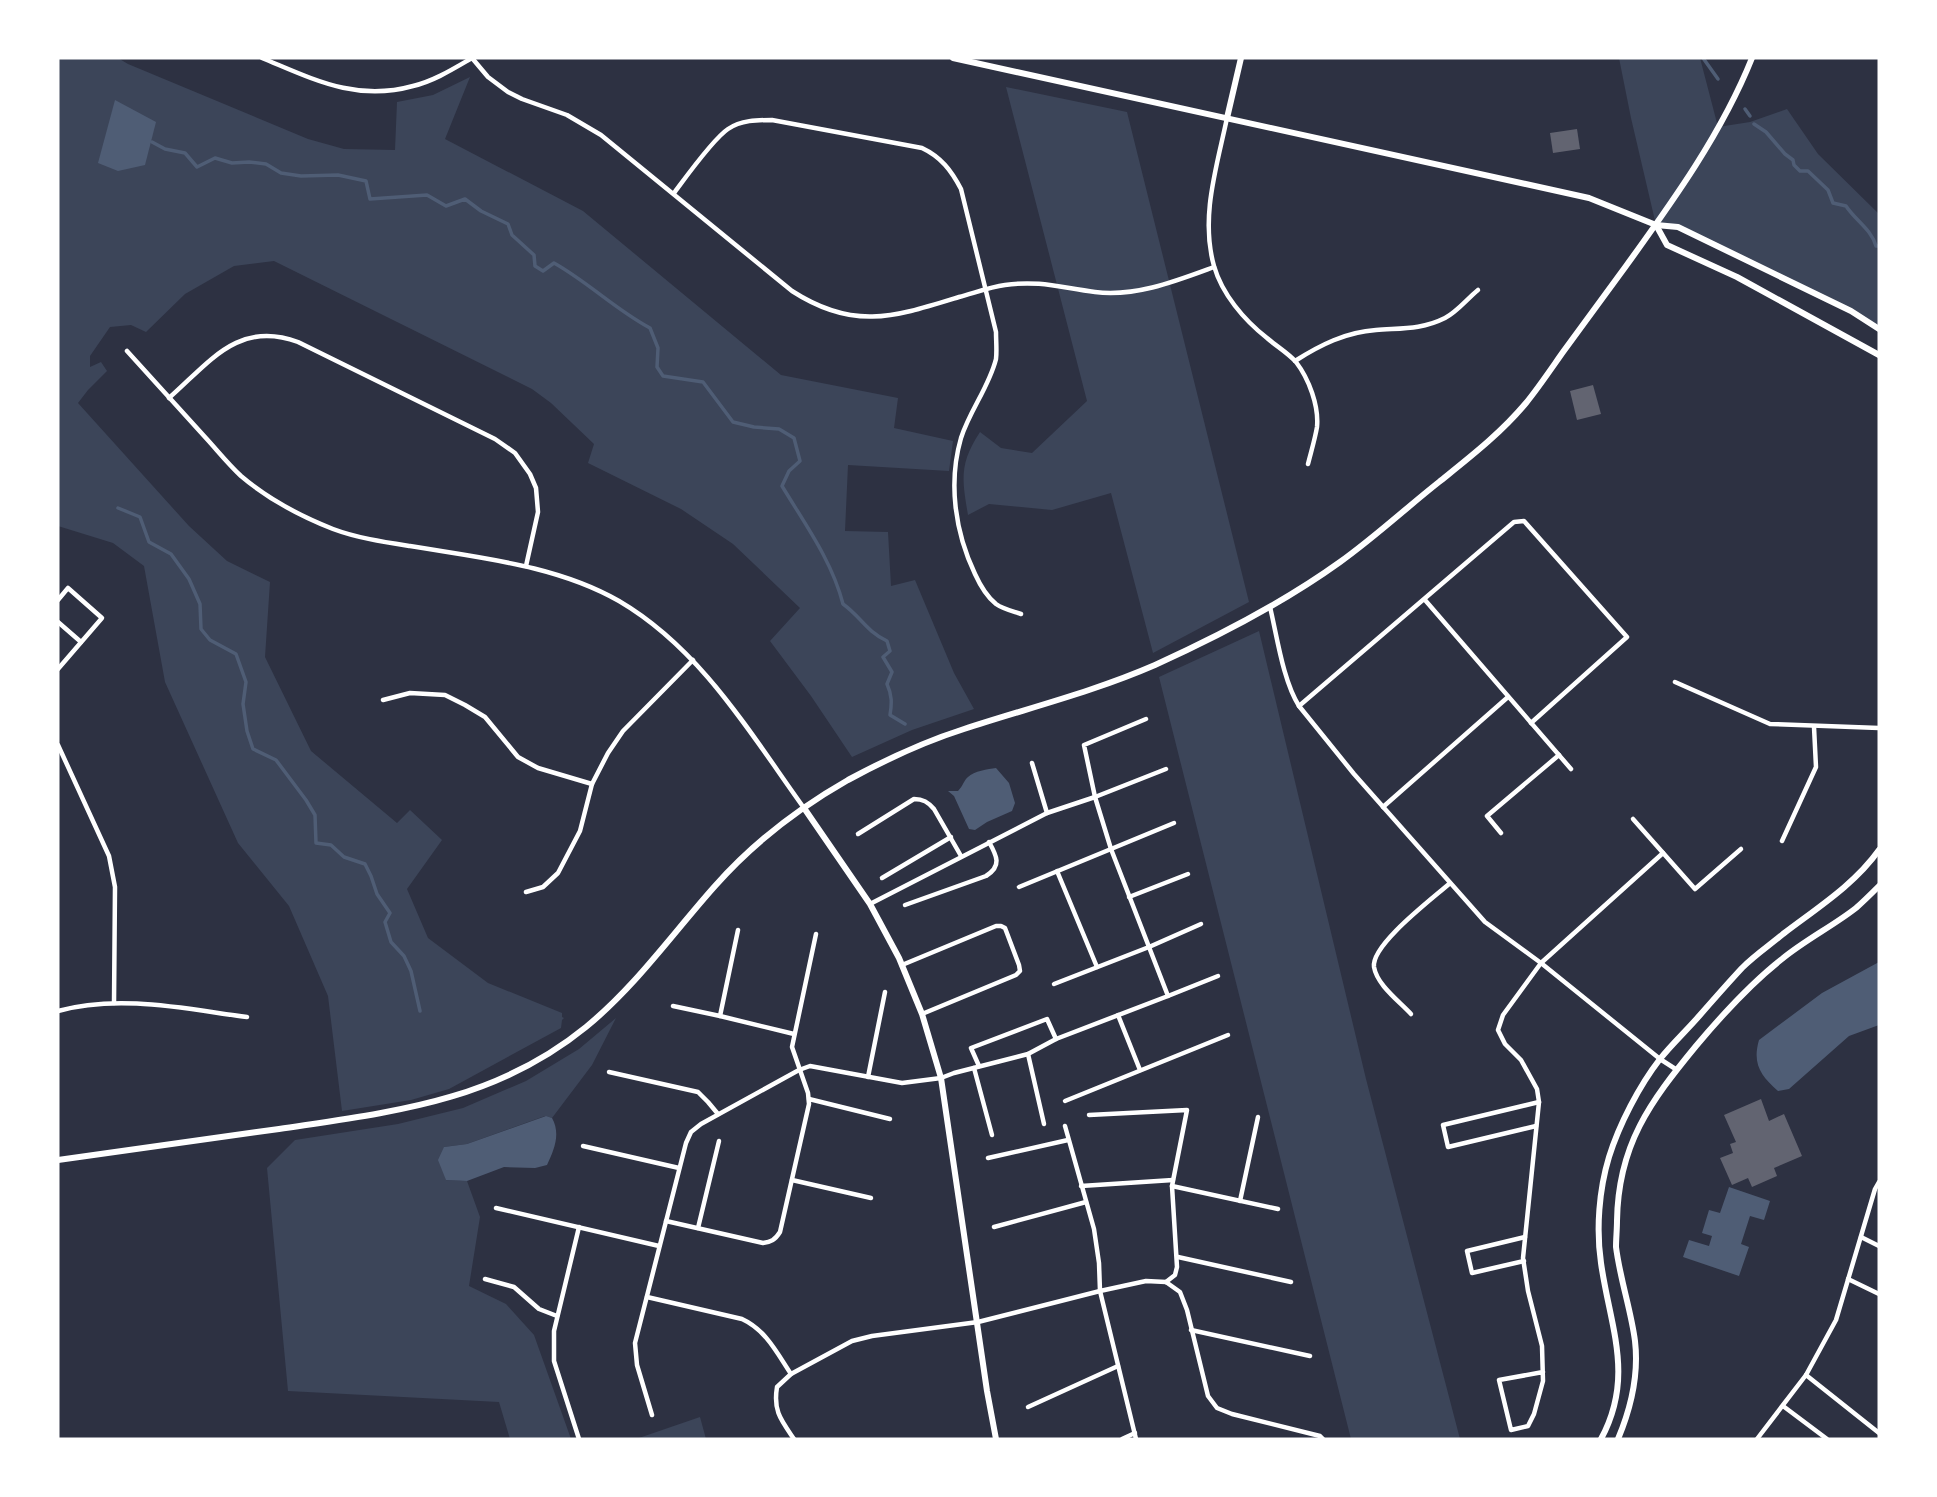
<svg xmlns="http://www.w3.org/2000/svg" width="1937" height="1497" viewBox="0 0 1937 1497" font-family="'Varela Round',sans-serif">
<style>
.green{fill:#3c4559}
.water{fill:#4f5d75}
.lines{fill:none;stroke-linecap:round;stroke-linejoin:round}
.stream{stroke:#4f5d75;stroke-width:3.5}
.building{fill:#626471}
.minor{stroke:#fff;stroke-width:4.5}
.tertiary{stroke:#fff;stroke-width:6}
.secondary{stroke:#fff;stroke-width:6}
</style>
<rect width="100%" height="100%" fill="#2d3142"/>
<g class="green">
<polygon points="58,58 118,58 128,64 308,139 344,149 395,150 397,102 433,95 470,77 445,139 583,211 781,375 898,398 894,428 953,441 949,471 848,465 845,531 888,532 891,586 915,580 954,673 974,709 912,730 852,757 811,696 770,641 800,608 733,544 681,509 588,463 594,444 551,403 532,389 274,261 234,266 185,294 146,332 131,325 110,327 90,356 90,367 101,362 107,371 88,390 78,403 189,526 227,561 270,582 265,657 311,751 397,823 410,810 442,840 407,889 428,938 488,983 562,1013 562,1017 564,1018 562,1020 561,1028 449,1089 411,1100 342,1111 328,996 289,906 238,843 165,682 144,566 113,543 58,526"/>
<polygon points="1619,58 1700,58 1718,127 1750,122 1787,109 1818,154 1879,214 1879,329 1851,311 1678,227 1656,225 1631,118"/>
<path d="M1006 87 1127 112 1249 602 1153 653 1111 493 1052 510 989 504 968 515C962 479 959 464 980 432L1001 448 1032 453 1087 401Z"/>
<polygon points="1259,631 1366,1079 1460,1439 1351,1439 1159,677"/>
<polygon points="616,1018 592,1065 552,1118 545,1116 467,1144 444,1147 446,1180 467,1181 480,1217 469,1286 506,1304 534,1335 571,1439 510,1439 499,1402 288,1391 267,1168 295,1140 398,1124 463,1108 526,1081 579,1049"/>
<polygon points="700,1417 706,1439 636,1439"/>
</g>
<g class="water">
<polygon points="115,100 156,122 145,165 118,171 98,163"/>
<path d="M996 768 1009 783 1015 803 1012 811 987 822 975 830 969 829 954 796 948 791H958C963 786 964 780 968 777 974 771 988 769 996 768Z"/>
<path d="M1879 962V1025L1849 1036 1789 1089 1778 1091C1761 1076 1752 1064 1759 1040L1822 993Z"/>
<path d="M546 1116 552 1118C561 1134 554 1150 547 1165L535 1168 504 1167 467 1181 446 1180 438 1160 444 1147 467 1144Z"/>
<polygon points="1729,1187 1770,1201 1764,1220 1750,1216 1741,1244 1749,1247 1739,1276 1683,1257 1689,1240 1709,1246 1712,1236 1702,1233 1709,1210 1720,1213"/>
</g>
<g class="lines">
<g class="stream">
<polyline points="1703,58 1718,79"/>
<polyline points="1745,109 1750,116"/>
<path d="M1754 124 1766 132 1785 154 1793 160 1794 165 1800 171H1808L1828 190 1833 203 1846 206C1855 220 1872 230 1876 246H1879"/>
<path d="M152 142 165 149 185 153 197 167 215 158 232 163 249 162 266 164 281 173 301 176 338 175 366 181 370 199 427 195 446 206 465 199 481 211 508 224 512 235 534 255 535 266 543 271 554 263C588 282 616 310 650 328L658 348 657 367 663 376 703 382 733 422 754 427 779 429 794 438 800 461 789 471 782 486C805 524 832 561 843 604 861 617 866 631 887 641L890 651 883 657 892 672 887 684C892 695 892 703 890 715L905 724"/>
<polyline points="118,508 140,517 149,542 171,554 189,579 200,604 201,629 210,640 236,654 246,682 243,704 247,731 253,749 276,760 306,800 315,815 316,843 331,845 344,857 365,864 371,876 377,894 390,913 385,922 391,942 404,956 411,971 420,1011"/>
</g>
</g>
<g class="building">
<polygon points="1577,129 1580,149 1553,153 1550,133"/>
<polygon points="1593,385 1601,414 1577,420 1570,391"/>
<polygon points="1761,1099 1769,1121 1784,1114 1802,1156 1774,1168 1777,1176 1752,1187 1748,1178 1732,1185 1720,1158 1733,1153 1730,1144 1736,1142 1724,1115"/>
</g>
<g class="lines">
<g class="minor">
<path d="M262 58C313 79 356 102 413 86 434 81 453 69 472 58"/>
<path d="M472 58 488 77 508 92 522 99 567 115 601 135 792 291C854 331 894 317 959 297 974 293 990 287 1005 285 1040 280 1062 288 1095 292 1136 297 1176 281 1214 267"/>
<path d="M1227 118C1217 166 1200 217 1214 266 1222 294 1244 320 1267 338 1276 346 1288 353 1296 362 1309 379 1319 406 1317 427 1315 439 1311 452 1308 464"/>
<path d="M674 193C686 177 713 139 728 129 741 120 757 120 772 120L922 148C941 157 951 170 961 189L996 332C996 341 997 351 996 359 989 387 970 410 961 438 948 483 955 532 975 574 980 585 986 596 996 604 1003 609 1012 611 1021 614"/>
<path d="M127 351C153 380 179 408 205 437 217 450 228 464 241 476 268 499 300 516 333 529 357 538 384 542 410 546 480 558 556 565 619 601 701 649 750 733 804 808"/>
<path d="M1295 361C1320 345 1346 332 1376 330 1401 328 1421 330 1445 318 1457 312 1467 299 1478 290"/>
<path d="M169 398C210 362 238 320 298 342L495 439 515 453 530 474 536 488 538 512 526 566"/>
<polyline points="58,600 68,588 102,618 58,669"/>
<polyline points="1425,600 1571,769"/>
<path d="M1270 607C1277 636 1283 681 1299 706L1354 774 1485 922 1541 963 1660 1059 1677 1070"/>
<polyline points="58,622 81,642"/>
<polyline points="1675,682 1770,724 1879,728"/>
<polyline points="383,700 410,693 445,695 465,705 485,717 518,757 538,768 592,784"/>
<polyline points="1299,706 1514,522 1524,521 1627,637 1531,723"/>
<polyline points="58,745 109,856 115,887 114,1003"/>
<polyline points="1032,763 1047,813"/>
<polyline points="1383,807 1508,697"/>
<polyline points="1633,819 1695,889 1741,849"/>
<polyline points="1501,833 1487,816 1559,755"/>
<path d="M858 834 914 799C923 799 928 802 934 809L961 856"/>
<polyline points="1782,841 1816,767 1814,727"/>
<polyline points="1057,871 1097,967"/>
<polyline points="882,878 951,837"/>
<polyline points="1019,887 1174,823"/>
<polyline points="526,892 543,887 558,873 580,831 592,784 608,753 623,731 693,660"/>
<polyline points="1129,897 1188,874"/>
<polyline points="870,904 1047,813 1095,797 1166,769"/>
<path d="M905 905 986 876C1002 866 997 856 989 842"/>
<polyline points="902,965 996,926 1001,926 1005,928 1019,965 1020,971 1016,975 922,1014"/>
<polyline points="1054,984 1149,947 1201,924"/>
<polyline points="1168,996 1218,976"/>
<polyline points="673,1006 720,1016 794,1034"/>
<path d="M58 1011C119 994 186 1009 247 1017"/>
<path d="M1411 1014C1399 1001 1377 985 1374 967 1371 945 1432 899 1449 884"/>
<polyline points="1118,1015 1140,1070"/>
<polyline points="720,1016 738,930"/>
<polyline points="1028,1054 1044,1124"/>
<polyline points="979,1066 971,1048 1047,1019 1056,1039"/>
<polyline points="974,1068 992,1135"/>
<polyline points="609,1072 698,1092 708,1102 718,1114"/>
<polyline points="868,1077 885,992"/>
<polyline points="809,1099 890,1119"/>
<polyline points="1065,1101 1228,1035"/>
<polyline points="1089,1115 1187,1110 1172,1186 1177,1267 1175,1275 1166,1282"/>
<polyline points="1065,1126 1094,1229 1099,1263 1100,1291 1136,1439"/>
<polyline points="1536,1126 1448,1147 1443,1125 1539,1102"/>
<polyline points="583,1146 679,1168"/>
<polyline points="988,1158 1068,1140"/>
<polyline points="792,1180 871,1198"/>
<polyline points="1081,1186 1173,1180"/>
<polyline points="1172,1186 1278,1209"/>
<polyline points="1240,1201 1258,1117"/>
<polyline points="496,1208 659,1246"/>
<path d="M666 1221 763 1243C771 1242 775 1240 780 1232L809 1104 808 1093 792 1047 816 934"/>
<polyline points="994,1227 1086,1202"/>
<polyline points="698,1228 719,1141"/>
<polyline points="1861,1237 1879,1246"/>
<polyline points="1178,1257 1291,1282"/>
<polyline points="1524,1261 1472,1273 1467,1251 1525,1237"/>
<polyline points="485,1279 514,1287 539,1309 557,1316"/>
<polyline points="1848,1279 1879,1294"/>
<path d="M647 1297 742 1319C766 1330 777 1353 791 1374"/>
<polyline points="1191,1330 1310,1356"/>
<polyline points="1543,1372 1499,1380 1511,1430 1528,1426 1534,1414 1543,1381 1542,1346 1528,1291 1523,1258 1539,1102 1537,1089 1521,1060 1505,1044 1498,1030 1503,1015 1541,963 1663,853"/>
<polyline points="1806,1375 1879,1433"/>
<polyline points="1783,1406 1827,1439"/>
<polyline points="1028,1407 1118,1366"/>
<polyline points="652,1415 637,1365 635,1343 686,1143 691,1132 701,1124 799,1070 810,1066 902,1083 941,1078 954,1073 1028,1054 1056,1039 1168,996 1111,849 1095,797 1084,745 1146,719"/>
<polyline points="579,1439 554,1361 554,1331 579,1227"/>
<path d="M794 1439C781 1420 773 1411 777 1387L791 1374 852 1341 872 1336 978 1322 1100 1291 1146 1281 1166 1282 1180 1292 1187 1310 1208 1396 1217 1408 1232 1414 1320 1436 1323 1439"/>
<polyline points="1122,1439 1135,1433"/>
<polyline points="1757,1439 1806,1375 1836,1320 1875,1189 1879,1182"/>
</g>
<g class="tertiary">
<polyline points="953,58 1589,198 1656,225 1678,227 1851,311 1879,329"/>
<polyline points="1227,118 1241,58"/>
<polyline points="1656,225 1667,245 1737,277 1879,355"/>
<polyline points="804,808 870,904 899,958 922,1014 941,1078 987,1391 996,1439"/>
<path d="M1601 1439C1635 1376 1610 1327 1601 1263 1596 1229 1599 1190 1609 1157 1619 1125 1639 1086 1660 1059 1672 1044 1687 1030 1700 1015 1714 999 1728 983 1742 968 1755 955 1770 945 1783 934 1817 908 1854 885 1879 850"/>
<path d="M1618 1439C1631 1408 1639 1375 1635 1341 1631 1310 1620 1279 1616 1247 1616 1239 1617 1229 1617 1221 1618 1145 1650 1102 1696 1046 1722 1015 1750 984 1782 959 1805 940 1833 926 1856 908 1864 901 1872 893 1879 886"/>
</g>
<path class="secondary" d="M58 1160C131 1150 205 1139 279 1129 392 1112 494 1102 586 1027 636 986 673 933 715 886 752 844 799 808 848 780 885 760 923 742 964 729 1028 708 1093 692 1155 665 1219 636 1283 603 1340 562 1375 537 1406 508 1439 482 1470 457 1500 434 1526 403 1539 387 1551 369 1563 352 1584 323 1605 295 1626 266 1673 201 1722 133 1752 58"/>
</g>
<rect width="1937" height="1497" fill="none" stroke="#ffffff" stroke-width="119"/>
</svg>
